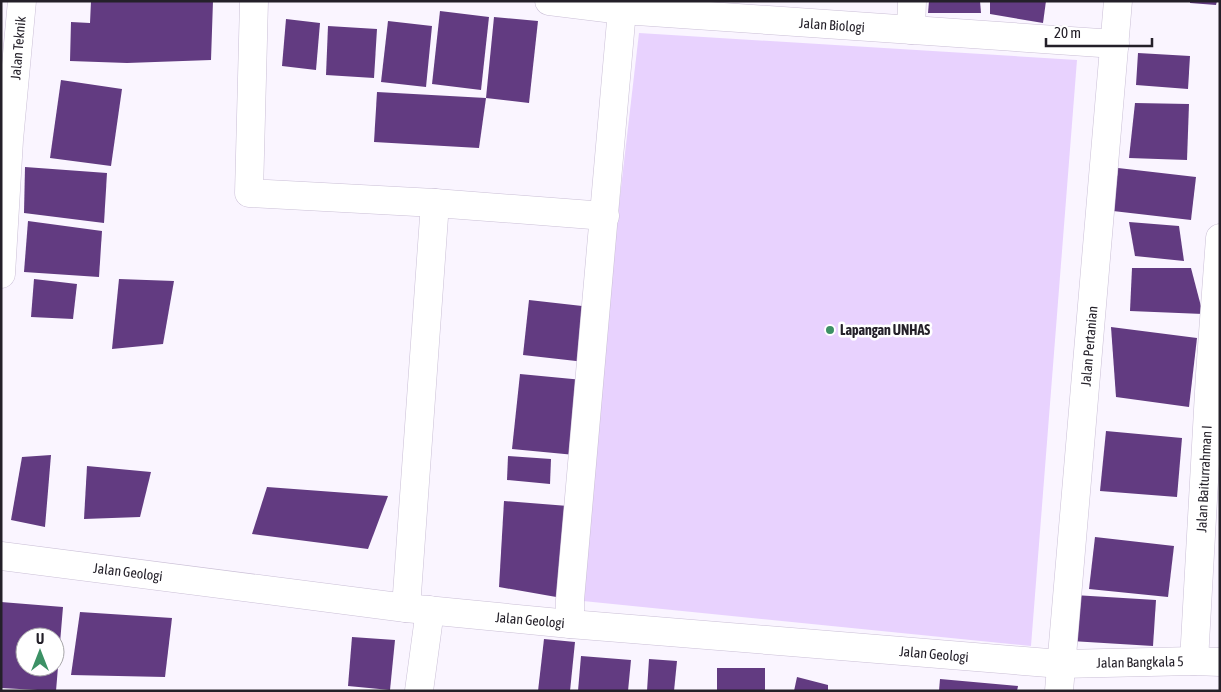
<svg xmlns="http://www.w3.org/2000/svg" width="1221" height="692" viewBox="0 0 1221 692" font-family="'Asap Condensed',sans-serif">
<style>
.green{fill:#e8d2fe}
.building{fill:#623b81;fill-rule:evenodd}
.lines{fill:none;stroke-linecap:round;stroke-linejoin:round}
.minor-casing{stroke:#cabfd6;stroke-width:29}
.minor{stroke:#fff;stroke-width:28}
.poi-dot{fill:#3c9165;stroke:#fff;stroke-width:2}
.labels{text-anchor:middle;stroke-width:5;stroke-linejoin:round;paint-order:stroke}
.street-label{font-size:14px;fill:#242029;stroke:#fff}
.poi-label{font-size:14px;font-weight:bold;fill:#242029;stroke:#fff;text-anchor:start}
</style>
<rect width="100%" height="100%" fill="#faf5ff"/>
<polygon class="green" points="639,33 1077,60 1031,646 573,600"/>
<g class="building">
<polygon points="91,1 213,1 211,60 127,63 70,61 71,22 90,23"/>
<polygon points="929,1 980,1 981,13 928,13"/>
<polygon points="990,1 1046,1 1043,23 990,14"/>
<polygon points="1190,1 1217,1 1216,5 1190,3"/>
<polygon points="440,11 489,17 481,90 432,84"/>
<polygon points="494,17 538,21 529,103 486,98"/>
<polygon points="286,19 320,23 316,70 282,66"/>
<polygon points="388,21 432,26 426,87 381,82"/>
<polygon points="328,26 377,29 374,78 326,75"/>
<polygon points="1138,53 1190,56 1188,89 1136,85"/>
<polygon points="61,80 122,89 111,166 50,158"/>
<polygon points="377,92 486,98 479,148 374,142"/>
<polygon points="1135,103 1189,104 1187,160 1129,158"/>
<polygon points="25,167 107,173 104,223 24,213"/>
<polygon points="1118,168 1196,177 1191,220 1113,211"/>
<polygon points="28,221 102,231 99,277 24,272"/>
<polygon points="1129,222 1179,226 1184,261 1135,256"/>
<polygon points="1132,268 1191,268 1203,314 1130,311"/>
<polygon points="34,279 77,284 73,319 31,317"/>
<polygon points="119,279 174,281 163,344 112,349"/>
<polygon points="529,300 591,307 585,362 523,355"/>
<polygon points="1111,327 1197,338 1189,407 1116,397"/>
<polygon points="520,374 583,380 575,455 512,449"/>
<polygon points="1106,431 1182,438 1177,497 1100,491"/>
<polygon points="51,455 45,527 11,520 22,457"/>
<polygon points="508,456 551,459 550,484 507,480"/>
<polygon points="87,466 151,472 140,517 84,519"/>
<polygon points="267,487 388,496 368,549 252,534"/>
<polygon points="504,501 568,506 562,598 499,587"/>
<polygon points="1095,537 1174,546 1168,597 1089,589"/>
<polygon points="1074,595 1156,600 1153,646 1071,641"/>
<path d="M1 602 63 607 56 691 1 688ZM25 637H55V667H25Z"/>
<polygon points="80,612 172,618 165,677 71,675"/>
<polygon points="352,637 395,640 390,690 348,686"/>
<polygon points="544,639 575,642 570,691 538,691"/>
<polygon points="581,656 631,660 628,691 578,691"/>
<polygon points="649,659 677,661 674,691 647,691"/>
<rect x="717" y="668" width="48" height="23"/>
<polygon points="797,677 828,685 828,691 794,691"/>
<polygon points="940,679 1018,686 1017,691 939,691"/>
</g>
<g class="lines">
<g class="minor-casing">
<g id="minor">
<polyline points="254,1 249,193 435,203 605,216"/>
<polyline points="549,1 622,10 1115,44"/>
<polyline points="911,30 912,1"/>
<polyline points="1,274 9,140 22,1"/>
<polyline points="1,556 406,608 570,624 1061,664 1194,661 1220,662"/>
<polyline points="406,608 435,203"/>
<polyline points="570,624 570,600 622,10"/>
<polyline points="1194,661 1210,374 1220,238"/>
<polyline points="419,691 430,610"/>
<polyline points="1059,691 1118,1"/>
</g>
</g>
<use href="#minor" class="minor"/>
</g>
<circle class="poi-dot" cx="830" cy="330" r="5"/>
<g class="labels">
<g class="street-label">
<text transform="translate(832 25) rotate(4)" y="5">Jalan Biologi</text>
<text transform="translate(18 48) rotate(-85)" y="5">Jalan Teknik</text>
<text transform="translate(1089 346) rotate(-85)" y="5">Jalan Pertanian</text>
<text transform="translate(1204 479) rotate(-87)" y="5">Jalan Baiturrahman I</text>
<text transform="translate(128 572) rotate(7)" y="5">Jalan Geologi</text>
<text transform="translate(530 620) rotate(5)" y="5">Jalan Geologi</text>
<text transform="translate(934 654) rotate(5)" y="5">Jalan Geologi</text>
<text transform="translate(1140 662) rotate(-1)" y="5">Jalan Bangkala 5</text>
</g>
<g class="poi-label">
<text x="840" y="335">Lapangan UNHAS</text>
</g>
</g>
<rect width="1221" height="692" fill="none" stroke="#242029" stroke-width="5"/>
<g transform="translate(40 652)"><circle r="24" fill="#ffffff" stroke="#a7a6a9"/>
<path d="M0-4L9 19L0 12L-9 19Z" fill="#3c9165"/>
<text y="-8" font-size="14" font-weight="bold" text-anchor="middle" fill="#242029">U</text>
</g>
<path d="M1046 38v8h106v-8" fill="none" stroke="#242029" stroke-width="2.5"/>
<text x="1054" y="38" font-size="15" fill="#242029" stroke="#ffffff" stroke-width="4" paint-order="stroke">20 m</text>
</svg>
